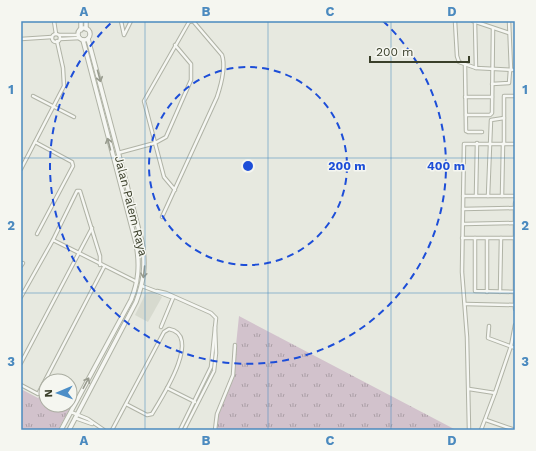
<svg xmlns="http://www.w3.org/2000/svg" width="536" height="451" viewBox="0 0 536 451" font-family="'Work Sans',sans-serif">
<style>
.built{fill:#d7dacf}
.grass{fill:url(#grass-tufts)}
.lines{fill:none;stroke-linecap:round;stroke-linejoin:round}
.minor-casing{stroke:#b0b3a6;stroke-width:4.5}
.tertiary-casing{stroke:#b0b3a6;stroke-width:5.5}
.minor{stroke:#f6f7f3;stroke-width:2.5}
.tertiary{stroke:#f6f7f3;stroke-width:3.5}
.oneway{stroke:#989b8e}
.grid{fill:none;stroke:#4b8abf;stroke-width:1;stroke-opacity:0.55}
.ring{fill:none;stroke:#1d4ed8;stroke-width:2;stroke-dasharray:7 5}
.labels{text-anchor:middle;stroke-width:3;stroke-linejoin:round;paint-order:stroke}
.street-label{font-size:12px;fill:#3a3f2a;stroke:#f5f6f0}
.centre{fill:#1d4ed8;stroke:#f5f6f0;stroke-width:2}
.ring-label{font-size:12px;text-anchor:middle;font-weight:bold;fill:#1d4ed8;stroke:#f5f6f0;stroke-width:3;stroke-linejoin:round;paint-order:stroke}
.neatline{fill:none;stroke:#4b8abf;stroke-width:1.5}
.grid-label{font-size:13px;text-anchor:middle;font-weight:bold;fill:#4b8abf}
</style>
<defs>
<pattern id="grass-tufts" width="24" height="20" patternUnits="userSpaceOnUse"><rect width="24" height="20" fill="#d2c2cc"/><path d="M3 7l-1-3M5 7V3M7 7l1-3M15 17l-1-3M17 17v-4M19 17l1-3" fill="none" stroke="#ab9fa6"/></pattern>
</defs>
<rect width="100%" height="100%" fill="#e7e9e0"/>
<polygon class="built" points="151,291 162,297 148,322 135,315 146,293"/>
<g class="grass">
<polygon points="239,316 456,430 214,430 215,414 233,374"/>
<polygon points="21,389 38,398 42,393 46,395 46,405 65,405 70,408 58,430 21,430"/>
</g>
<g class="lines">
<g class="minor-casing">
<g id="minor">
<polyline points="54,21 56,34"/>
<polyline points="121,21 124,35 131,21"/>
<polyline points="455,21 457,56 459,62 476,68 515,70"/>
<polyline points="473,21 509,33"/>
<polyline points="509,21 511,70"/>
<polyline points="475,22 476,68"/>
<circle cx="56" cy="38" r="4"/>
<polyline points="59,35 78,35"/>
<polyline points="21,39 52,37"/>
<polyline points="60,39 80,38"/>
<polyline points="465,65 466,131 468,132 482,132"/>
<polyline points="492,84 509,83 510,70"/>
<polyline points="33,96 74,117"/>
<polyline points="465,97 492,97"/>
<polyline points="466,115 490,115 492,113 493,28"/>
<polyline points="35,142 72,162 73,166 37,234"/>
<polyline points="504,144 504,96 515,96"/>
<polyline points="118,153 155,143 166,137 191,80 191,64 175,45"/>
<polyline points="21,169 64,86 63,68 57,41"/>
<polyline points="476,195 477,143"/>
<polyline points="463,196 515,196"/>
<polyline points="488,196 491,120 504,118"/>
<polyline points="502,196 503,144"/>
<polyline points="515,203 515,309"/>
<polyline points="463,209 515,208"/>
<path d="M162 217 217 97C221 85 226 67 222 55L193 21 189 22 144 101 164 177 175 190"/>
<polyline points="464,224 515,223"/>
<polyline points="462,238 515,238"/>
<polyline points="475,238 475,291 515,292"/>
<polyline points="487,239 487,292"/>
<polyline points="53,240 77,191 80,191 100,256 100,265"/>
<polyline points="21,266 23,263"/>
<polyline points="142,286 171,297"/>
<polyline points="157,291 166,293 211,313 216,318 211,367 180,430"/>
<polyline points="500,292 501,238"/>
<polyline points="21,297 53,240 137,282"/>
<polyline points="465,304 515,305"/>
<polyline points="489,326 488,338 515,348"/>
<polyline points="161,327 173,298"/>
<polyline points="21,363 92,228"/>
<polyline points="21,385 38,394 104,267"/>
<polyline points="167,388 195,402"/>
<polyline points="469,389 495,393 511,346 515,325"/>
<polyline points="71,412 88,419 104,430"/>
<polyline points="75,418 92,424"/>
<polyline points="486,420 515,430"/>
<path d="M112 430 164 332 169 329C203 335 161 399 152 414L147 415 126 404"/>
<polyline points="184,430 214,371 216,353 215,327"/>
<polyline points="215,430 217,414 233,375 235,345"/>
<polyline points="469,430 467,337 462,272 464,144 515,144"/>
<polyline points="481,430 495,393"/>
</g>
</g>
<g class="tertiary-casing">
<g id="tertiary">
<polyline points="81,21 81,30"/>
<polyline points="86,21 86,29"/>
<circle cx="84" cy="34" r="6"/>
<path d="M61 430 131 300C139 281 140 264 136 243L83 40"/>
<path d="M69 430 136 302C144 281 146 264 142 242L88 39"/>
</g>
</g>
<use href="#minor" class="minor"/>
<use href="#tertiary" class="tertiary"/>
</g>
<defs><path id="oneway-shaft" d="M-6 0H5M1.5-3L5.5 0L1.5 3" fill="none" stroke-width="1.6" stroke-linecap="round" stroke-linejoin="round"/></defs>
<g class="oneway">
<use href="#oneway-shaft" transform="translate(99 76) rotate(75)"/>
<use href="#oneway-shaft" transform="translate(109 144) rotate(-104)"/>
<use href="#oneway-shaft" transform="translate(144 272) rotate(96)"/>
<use href="#oneway-shaft" transform="translate(86 383) rotate(-62)"/>
</g>
<path class="grid" d="M145 21V430M268 21V430M391 21V430M21 158H515M21 293H515"/>
<g class="ring">
<circle cx="248" cy="166" r="99"/>
<path d="M383 21A198 198 0 1 1 113 21"/>
</g>
<g class="labels">
<g class="street-label">
<text transform="translate(131 206) rotate(76)" y="4">Jalan Palem Raya</text>
</g>
</g>
<circle cx="248" cy="166" r="6" class="centre"/>
<g class="ring-label">
<text x="347" y="170">200 m</text>
<text x="446" y="170">400 m</text>
</g>
<rect width="536" height="451" fill="none" stroke="#f5f6f0" stroke-width="44"/>
<g transform="translate(58 393) rotate(268)"><circle r="19" fill="#f5f6f0" stroke="#aaada1"/>
<path d="M0-3L7 15L0 10L-7 15Z" fill="#4c8ec7"/>
<text y="-6" font-size="11" font-weight="bold" text-anchor="middle" fill="#3a3f2a">N</text>
</g>
<path d="M370 56v6h99v-6" fill="none" stroke="#3a3f2a" stroke-width="2"/>
<text x="376" y="56" font-size="12" fill="#3a3f2a" stroke="#f5f6f0" stroke-width="3" paint-order="stroke">200 m</text>
<rect x="22" y="22" width="492" height="407" class="neatline"/>
<g class="grid-label">
<text x="84" y="16">A</text>
<text x="206" y="16">B</text>
<text x="330" y="16">C</text>
<text x="452" y="16">D</text>
<text x="11" y="94">1</text>
<text x="525" y="94">1</text>
<text x="11" y="230">2</text>
<text x="525" y="230">2</text>
<text x="11" y="366">3</text>
<text x="525" y="366">3</text>
<text x="84" y="445">A</text>
<text x="206" y="445">B</text>
<text x="330" y="445">C</text>
<text x="452" y="445">D</text>
</g>
</svg>
